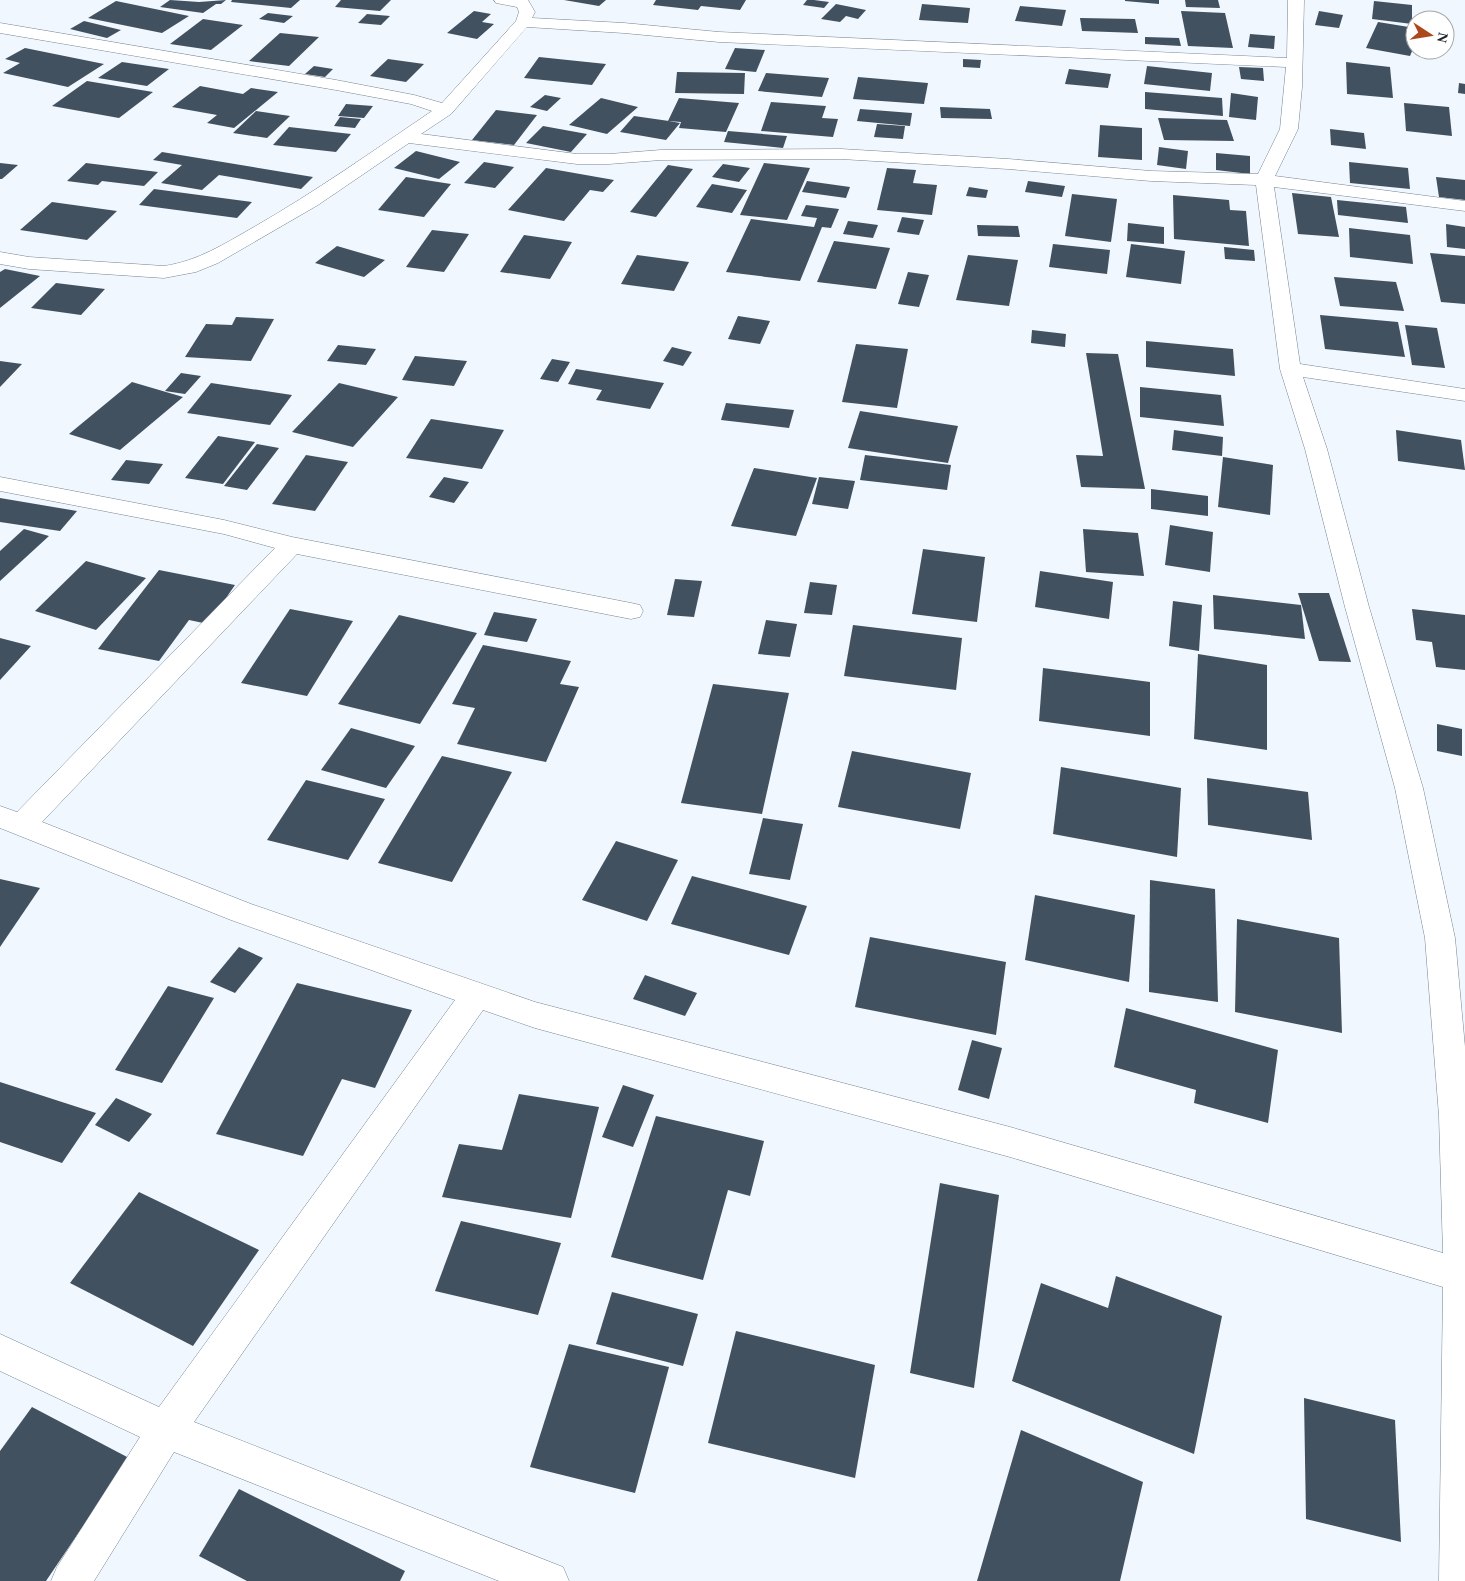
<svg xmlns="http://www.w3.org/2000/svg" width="1465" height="1581" viewBox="0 0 1465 1581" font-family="'Times New Roman',serif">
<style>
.building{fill:#425160}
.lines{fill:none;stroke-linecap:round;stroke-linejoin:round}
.minor-casing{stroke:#748494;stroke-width:1}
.minor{fill:#fff;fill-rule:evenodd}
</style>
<rect width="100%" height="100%" fill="#f0f7fe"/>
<g class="building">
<polygon points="170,0 199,2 226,0 221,4 216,4 203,13 160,7"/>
<polygon points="232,0 300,0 291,8 231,2"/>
<polygon points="341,0 391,0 380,11 335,7"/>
<polygon points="564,0 606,0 599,6"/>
<polygon points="656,0 746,0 740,10 701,6 698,10 653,5"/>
<polygon points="807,0 814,0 829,2 824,8 803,5"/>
<polygon points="1125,0 1159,0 1159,4 1125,1"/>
<polygon points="1185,0 1218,0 1220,8 1186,7"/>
<polygon points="116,1 189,16 162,33 88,18"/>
<polygon points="1374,1 1412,5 1412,24 1372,19"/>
<polygon points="836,4 866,10 858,19 846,16 840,22 821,19"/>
<polygon points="922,4 970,8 968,23 919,20"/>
<polygon points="1020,6 1066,10 1062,26 1015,21"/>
<polygon points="474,11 491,14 482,22 494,24 477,39 447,33"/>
<polygon points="1181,11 1225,13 1233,48 1188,46"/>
<polygon points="1319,11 1343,15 1339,28 1315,25"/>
<polygon points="268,13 293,16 284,23 259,19"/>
<polygon points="367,14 390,16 381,25 358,23"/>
<polygon points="1080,18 1135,19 1138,33 1082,31"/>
<polygon points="203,19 243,25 211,50 170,44"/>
<polygon points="84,21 121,30 107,38 70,29"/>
<polygon points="1378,22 1415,28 1415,44 1410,56 1366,48"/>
<polygon points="280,33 319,37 289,66 249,61"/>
<polygon points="1250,34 1275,36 1274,49 1248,47"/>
<polygon points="1145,37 1179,38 1181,46 1145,44"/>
<polygon points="25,48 104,64 68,87 3,73 20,63 5,59"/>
<polygon points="735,48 765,50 756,72 725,69"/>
<polygon points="539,57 606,64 592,85 524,78"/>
<polygon points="388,59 424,64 406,82 370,76"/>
<polygon points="963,59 981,60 980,68 963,67"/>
<polygon points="122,62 169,69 147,86 98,78"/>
<polygon points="1346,62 1390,67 1393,98 1347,94"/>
<polygon points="314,66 333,69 325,77 305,74"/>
<polygon points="1147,66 1212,73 1210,91 1144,84"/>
<polygon points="1239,67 1263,68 1264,81 1241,79"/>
<polygon points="1069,69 1111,74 1108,88 1065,84"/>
<polygon points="677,72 745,73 744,94 675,93"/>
<polygon points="766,73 829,78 822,97 758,91"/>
<polygon points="858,77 928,83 924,104 853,99"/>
<polygon points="87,81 153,92 119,118 52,106"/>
<polygon points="1459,83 1465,84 1465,94 1458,93"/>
<polygon points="200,86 243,94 251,88 278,92 234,128 207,123 217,115 172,107"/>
<polygon points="1145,92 1222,98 1223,116 1145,109"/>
<polygon points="1231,93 1258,97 1256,120 1229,117"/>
<polygon points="545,95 561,98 547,111 530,107"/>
<polygon points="601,98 638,107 607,134 569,125"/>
<polygon points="679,98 739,103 726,132 679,128 681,122 668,121"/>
<polygon points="771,102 826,106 822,118 838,119 833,137 761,131"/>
<polygon points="1404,103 1449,107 1452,136 1406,131"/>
<polygon points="346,104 373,106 364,118 338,116"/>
<polygon points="940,107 990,109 992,119 941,118"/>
<polygon points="860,109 912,113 910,126 857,121"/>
<polygon points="496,110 537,115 514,145 472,140"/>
<polygon points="256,111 290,116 267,138 233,133"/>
<polygon points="634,116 669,121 680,123 666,140 620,132"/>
<polygon points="340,117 361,119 355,128 334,126"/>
<polygon points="1158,118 1227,120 1234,141 1164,140"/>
<polygon points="877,124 905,126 903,139 874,137"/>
<polygon points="1100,125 1142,128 1142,160 1098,157"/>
<polygon points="543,126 587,134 571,152 526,143"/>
<polygon points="289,127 351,134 336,152 273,145"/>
<polygon points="1330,129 1364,133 1366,149 1331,145"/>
<polygon points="728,131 787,136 783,148 724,142"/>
<polygon points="1159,147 1188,151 1186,169 1157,165"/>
<polygon points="416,151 460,162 439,179 394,168"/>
<polygon points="162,152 313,177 301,189 219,175 202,190 161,183 182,165 153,160"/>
<polygon points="1216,153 1250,156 1250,174 1216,170"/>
<polygon points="484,162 514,167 495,188 464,183"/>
<polygon points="1349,162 1408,168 1410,189 1350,183"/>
<polygon points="0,163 18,165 2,179 0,179"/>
<polygon points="86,163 158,172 144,186 102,181 98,185 67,181"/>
<polygon points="764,163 810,168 787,220 740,215"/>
<polygon points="723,164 750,168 739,182 712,177"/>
<polygon points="668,165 693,169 656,217 630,212"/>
<polygon points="546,168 614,180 603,192 590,190 564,221 508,210"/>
<polygon points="887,168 916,170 913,183 937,185 932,215 877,210"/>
<polygon points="406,177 451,184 424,217 378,210"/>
<polygon points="1436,177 1465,180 1465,200 1439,197"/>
<polygon points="807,181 850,187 846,198 802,192"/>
<polygon points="1028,181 1065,186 1062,197 1025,192"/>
<polygon points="712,184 747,190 732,213 696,207"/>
<polygon points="969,187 988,190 986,198 966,196"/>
<polygon points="154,189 252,202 237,218 139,205"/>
<polygon points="1292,193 1331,197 1339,237 1298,234"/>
<polygon points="1072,194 1117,199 1111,242 1065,236"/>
<polygon points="1173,195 1229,200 1230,210 1246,211 1249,246 1174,239"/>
<polygon points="1337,200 1406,207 1408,223 1338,215"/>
<polygon points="52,202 117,211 87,240 20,230"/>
<polygon points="806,205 839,209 831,228 822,227 800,281 726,272 751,219 814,227 817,218 801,216"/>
<polygon points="902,217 924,220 919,235 897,232"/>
<polygon points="848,221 878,225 873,238 843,234"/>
<polygon points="1128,223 1164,227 1164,244 1127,241"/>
<polygon points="1446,224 1465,227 1465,249 1447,247"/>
<polygon points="977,225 1018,226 1020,237 978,236"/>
<polygon points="1349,228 1410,235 1413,264 1350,257"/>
<polygon points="432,230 469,234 444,272 406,267"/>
<polygon points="524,235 572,242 550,279 500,272"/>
<polygon points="834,241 890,248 876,289 817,282"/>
<polygon points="1053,244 1110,250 1107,274 1049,267"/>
<polygon points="1131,244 1185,251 1181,284 1126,277"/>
<polygon points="337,246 385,260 364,277 315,263"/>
<polygon points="1224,247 1254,250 1255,261 1225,259"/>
<polygon points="1430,253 1465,256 1465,304 1441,302"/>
<polygon points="637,255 689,262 674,291 621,284"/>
<polygon points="968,255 1018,260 1009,306 956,300"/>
<polygon points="5,269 40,276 0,308 0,272"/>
<polygon points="908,272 929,275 919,307 898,304"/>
<polygon points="1334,277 1396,282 1404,311 1340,306"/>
<polygon points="56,283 105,289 81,315 31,308"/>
<polygon points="1320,315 1398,322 1405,357 1325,349"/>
<polygon points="738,316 770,321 760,344 728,339"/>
<polygon points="236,317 274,319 251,361 185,357 206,324 232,325"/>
<polygon points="1405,325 1437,328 1445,368 1412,365"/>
<polygon points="1032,330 1066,334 1065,347 1031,343"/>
<polygon points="1146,341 1233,349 1235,376 1146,367"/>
<polygon points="856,344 908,349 897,408 842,402"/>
<polygon points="338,345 376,349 366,365 327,361"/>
<polygon points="672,347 692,352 683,366 663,361"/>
<polygon points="1086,353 1118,354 1145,489 1081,487 1076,455 1103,456"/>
<polygon points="415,356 467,361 454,386 402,380"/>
<polygon points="552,359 570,362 558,382 540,379"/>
<polygon points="0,361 22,364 0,387"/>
<polygon points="576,369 664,383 650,409 596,400 602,390 568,384"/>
<polygon points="181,373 201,376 185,394 165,391"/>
<polygon points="132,382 183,397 120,450 69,434"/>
<polygon points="211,383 292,395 270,425 187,413"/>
<polygon points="339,383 398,397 353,447 292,432"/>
<polygon points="1140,387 1221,395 1224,426 1140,417"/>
<polygon points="726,403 794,410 789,428 721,420"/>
<polygon points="860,411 958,426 948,463 848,448"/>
<polygon points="431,419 504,430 482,469 406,458"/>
<polygon points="1174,430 1223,437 1222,456 1172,450"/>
<polygon points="1396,430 1461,440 1465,470 1398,461"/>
<polygon points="218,436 255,442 223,484 185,478"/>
<polygon points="257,444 279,448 247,490 224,486"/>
<polygon points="306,455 348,462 315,511 272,504"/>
<polygon points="865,455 951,465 947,490 860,480"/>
<polygon points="1223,457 1273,465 1270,515 1218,507"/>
<polygon points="126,460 163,464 149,484 111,480"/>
<polygon points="754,468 817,478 796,536 731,526"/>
<polygon points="444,477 469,482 454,503 429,497"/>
<polygon points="819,477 855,481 848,509 812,504"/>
<polygon points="1151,489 1208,496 1208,516 1151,509"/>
<polygon points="0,498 77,511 60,531 0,522"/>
<polygon points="1170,525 1213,532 1210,572 1165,565"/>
<polygon points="24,529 49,536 0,581 0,551"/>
<polygon points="1083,529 1138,533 1144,576 1086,572"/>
<polygon points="923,549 985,557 977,622 912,614"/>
<polygon points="86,561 146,578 96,630 35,611"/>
<polygon points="159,570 235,585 208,624 189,620 159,661 98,649"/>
<polygon points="1040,571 1113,582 1109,619 1035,607"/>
<polygon points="675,579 702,581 694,617 667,615"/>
<polygon points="810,582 837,585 832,615 804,613"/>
<polygon points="1298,593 1329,593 1351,662 1319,661"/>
<polygon points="1213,595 1301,605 1305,639 1214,629"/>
<polygon points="1173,601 1202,605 1199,651 1169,646"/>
<polygon points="290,609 353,621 307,696 241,683"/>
<polygon points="1412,609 1465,615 1465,670 1436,667 1432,642 1416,640"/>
<polygon points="494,612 537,619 527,642 484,635"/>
<polygon points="399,615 477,633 420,724 338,704"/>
<polygon points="766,620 797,624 790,657 758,654"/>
<polygon points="853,625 962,638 956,690 844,676"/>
<polygon points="0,638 31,646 0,680"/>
<polygon points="483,645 571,661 560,684 579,687 546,762 457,744 475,708 452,704"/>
<polygon points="1198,654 1267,665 1267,750 1194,739"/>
<polygon points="1043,668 1150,682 1150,736 1039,721"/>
<polygon points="713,684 789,693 762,814 681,803"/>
<polygon points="1437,724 1462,729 1462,756 1437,751"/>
<polygon points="351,728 415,746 386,788 321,770"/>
<polygon points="852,751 971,773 960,829 838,807"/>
<polygon points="442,756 512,772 452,882 378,863"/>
<polygon points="1061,767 1181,788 1177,857 1053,834"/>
<polygon points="1207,778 1308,792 1312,840 1208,825"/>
<polygon points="306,780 385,799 348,860 267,840"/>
<polygon points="763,818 803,824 790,880 749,874"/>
<polygon points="616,841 678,860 647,921 582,900"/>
<polygon points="692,876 807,906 789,955 671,924"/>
<polygon points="0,879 40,888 0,947"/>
<polygon points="1150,880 1215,889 1218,1002 1149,992"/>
<polygon points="1035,895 1135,915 1129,982 1025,960"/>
<polygon points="1237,919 1339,938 1342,1033 1235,1012"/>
<polygon points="870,937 1006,962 996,1035 855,1007"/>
<polygon points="239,947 263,958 235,993 210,982"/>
<polygon points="645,975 697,993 685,1016 633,999"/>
<polygon points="297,983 412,1010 375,1088 342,1079 303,1156 216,1134"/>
<polygon points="168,986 214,998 162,1083 115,1070"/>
<polygon points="1126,1008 1278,1050 1268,1123 1194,1103 1196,1090 1114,1067"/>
<polygon points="972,1040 1002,1048 989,1099 958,1090"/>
<polygon points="0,1082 96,1113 62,1163 0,1142"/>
<polygon points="623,1085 654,1095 633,1147 602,1137"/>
<polygon points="519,1094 599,1107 571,1218 442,1197 459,1144 502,1150"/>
<polygon points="116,1098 152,1114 129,1142 95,1125"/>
<polygon points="656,1116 764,1141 750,1196 728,1190 703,1280 611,1257"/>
<polygon points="940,1183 999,1195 974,1388 910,1373"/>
<polygon points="139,1192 259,1250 193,1346 70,1283"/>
<polygon points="461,1221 561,1243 538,1315 435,1291"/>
<polygon points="1116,1276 1222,1316 1194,1454 1012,1381 1041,1283 1108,1308"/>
<polygon points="612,1292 698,1314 683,1366 596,1344"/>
<polygon points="736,1331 875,1365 855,1478 708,1443"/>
<polygon points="569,1344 669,1367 635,1493 530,1467"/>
<polygon points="1304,1398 1395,1420 1401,1542 1306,1519"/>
<polygon points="32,1407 129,1458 46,1581 0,1581 0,1451"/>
<polygon points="1021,1430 1143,1482 1120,1581 977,1581"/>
<polygon points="239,1489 405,1571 400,1581 247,1581 199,1556"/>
</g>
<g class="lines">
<g class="minor-casing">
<path id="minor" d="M494 0H528L535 12 532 18 624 23 719 32 1287 58 1288 0H1304L1302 87 1298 129 1275 176 1465 201V211L1274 187 1300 364 1465 389V401L1303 377 1327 449 1369 607 1423 788 1455 938 1465 1047V1581H1439L1443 1287 1010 1157 535 1028 483 1010 194 1422 563 1567 569 1581H499L174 1452 94 1581H51L57 1567 140 1437 0 1371V1334L159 1407 455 1000 231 920 0 828V806L17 812 275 548 224 534 0 491V477L224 520 292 537 631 603 640 605 643 611 640 617 631 619 297 554 42 822 251 904 535 1002 1010 1127 1443 1253 1439 1116 1425 938 1395 788 1345 607 1305 449 1280 369 1256 185 1151 181 1008 169 841 159 661 160 609 164H577L409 143 318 205 218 263 196 272 164 278 29 269 0 264V252L29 257 164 266C198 261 224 244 254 227 315 192 373 151 432 111L411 104 336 90 0 33V23L336 80 414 95 442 103 516 21 519 12 517 7 496 3ZM527 27 624 33 719 42 1286 67 1280 129 1258 174 1151 171 1008 159 841 149 661 150 609 154H577L421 134 451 114Z"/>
</g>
<use href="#minor" class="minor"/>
</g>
<g transform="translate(1430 35) rotate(102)"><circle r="24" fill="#ffffff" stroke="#a4a7a9"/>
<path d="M0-4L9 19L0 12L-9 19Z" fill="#ad471c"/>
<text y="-8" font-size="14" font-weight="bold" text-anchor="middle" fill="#1b2228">N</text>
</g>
</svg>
